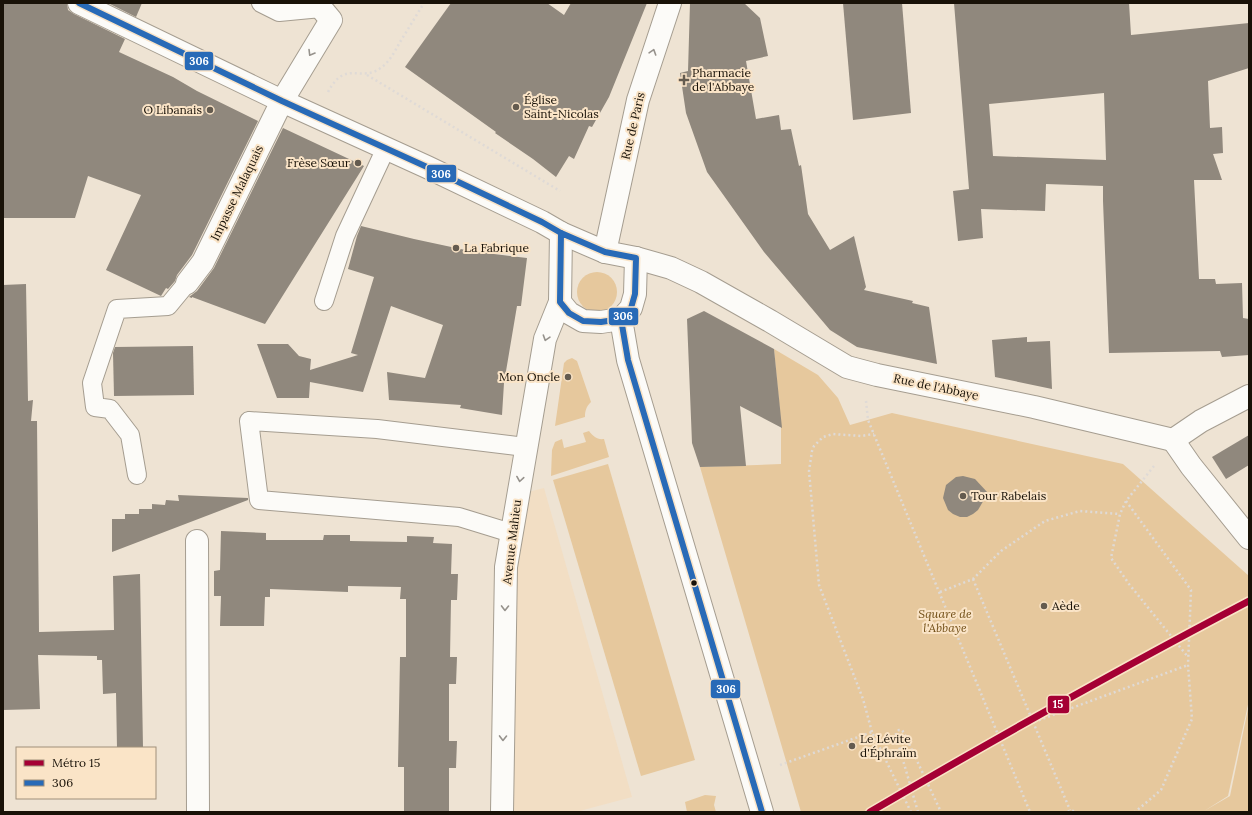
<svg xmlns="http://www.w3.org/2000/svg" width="1252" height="815" viewBox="0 0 1252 815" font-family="Lora,serif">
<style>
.built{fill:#f2dec4}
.green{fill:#e6c89d}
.building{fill:#90887d;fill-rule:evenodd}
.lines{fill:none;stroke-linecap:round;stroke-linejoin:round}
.service-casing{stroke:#a59d90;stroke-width:20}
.minor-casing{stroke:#a59d90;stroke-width:24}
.tertiary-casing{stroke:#a59d90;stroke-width:24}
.path{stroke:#dfdad6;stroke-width:2.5;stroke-dasharray:2 3;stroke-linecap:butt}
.service{stroke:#fcfbf8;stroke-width:18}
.minor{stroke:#fcfbf8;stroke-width:22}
.tertiary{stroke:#fcfbf8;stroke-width:22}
.bus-1-casing{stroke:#fae4c7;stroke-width:9}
.bus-1{stroke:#286ab7;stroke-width:6}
.metro-1-casing{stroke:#fae4c7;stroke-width:10}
.metro-1{stroke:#a50034;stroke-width:7}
.oneway{stroke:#96928c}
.poi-dot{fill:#645b4f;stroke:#fae4c7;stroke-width:1.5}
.bus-dot{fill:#191208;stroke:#fae4c7;stroke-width:1.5}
.labels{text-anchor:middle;stroke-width:4;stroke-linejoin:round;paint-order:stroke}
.poi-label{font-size:12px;fill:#191208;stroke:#fae4c7;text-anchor:start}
.street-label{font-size:12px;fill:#191208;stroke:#fae4c7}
.park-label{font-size:12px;font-style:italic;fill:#724f17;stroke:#fae4c7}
.line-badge{stroke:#fae4c7;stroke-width:1.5}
.badge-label{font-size:11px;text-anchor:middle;font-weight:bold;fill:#fff}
</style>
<rect width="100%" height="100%" fill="#eee3d3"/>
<polygon class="built" points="544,488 632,797 576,812 509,812 514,583 528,492"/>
<g class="green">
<circle cx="597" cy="292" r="20"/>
<polygon points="774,349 818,375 838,398 850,425 892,413 1123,464 1249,576 1249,700 1228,796 1204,811 1230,796 1249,704 1249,812 801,812 700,467 781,464 781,424"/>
<path d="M572 358 577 361 591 402C586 407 585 411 585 417L555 426 564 363 567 360Z"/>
<path d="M589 431C593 436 597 440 604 439L609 457 551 476 552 450 555 442 562 439 564 448 586 442 583 433Z"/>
<polygon points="608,464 695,760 641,776 553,480"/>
<polygon points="705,795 716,796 714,805 716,812 687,812 685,802"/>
</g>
<g class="building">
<polygon points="3,3 67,3 68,10 74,14 125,39 119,52 173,77 197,91 258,121 192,255 177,275 175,281 168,289 166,288 161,296 106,270 141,195 88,176 75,218 3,218"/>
<polygon points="108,3 142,3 136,17"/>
<polygon points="451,3 547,3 564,15 571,3 647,3 609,97 592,127 589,126 574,159 569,156 556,177 533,159 495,133 496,132 405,67"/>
<polygon points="690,3 744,3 760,18 768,56 746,61 756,119 779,115 781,130 791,129 799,166 801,165 808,214 830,250 854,236 866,287 864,290 913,301 912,303 929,307 937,364 857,347 830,330 764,252 707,172 686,113 680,73 688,71"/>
<polygon points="843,3 902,3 911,113 853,120"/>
<path d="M954 3H1129L1131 35 1249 23V68L1208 81 1210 128 1222 127 1223 153 1213 154 1222 180H1194L1199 279H1215L1216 284 1242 283 1243 318 1249 319V355L1222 357 1220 351 1109 353 1103 201V186L1046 184 1045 211 981 209 983 238 958 241 953 191 969 189ZM1104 93 1106 160 993 156 989 104Z"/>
<polygon points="283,128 364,166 265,324 192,297 192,298 189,297 197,291 214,268"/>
<polygon points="361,226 414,239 470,251 527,258 521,306 517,306 504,383 502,415 460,408 461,405 389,400 387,372 425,378 443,325 391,306 363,392 310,382 309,398 277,398 257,344 288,344 299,356 311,359 310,370 358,355 351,353 374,277 348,269 357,236"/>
<polygon points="26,284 28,401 33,400 31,421 37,421 39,632 114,630 113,576 140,574 143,748 117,748 116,693 103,694 102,660 97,660 97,656 38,655 40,709 3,710 3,285"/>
<polygon points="704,311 774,349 782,428 740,406 746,466 700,467 692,443 687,319"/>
<polygon points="1027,337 1027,342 1050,341 1052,389 995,377 992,340"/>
<polygon points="193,346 194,395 114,396 113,353 115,347"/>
<polygon points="1249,435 1249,465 1226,479 1212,457"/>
<polygon points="963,476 975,479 988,493 978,510 973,514 967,517 960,517 953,514 948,510 943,498 946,485 956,477"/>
<polygon points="178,495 248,498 248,500 112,552 112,519 125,519 125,514 139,514 139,509 152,509 152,504 165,505 166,500 179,501"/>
<polygon points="221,531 266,533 266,540 323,540 324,535 350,535 350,541 407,542 407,536 434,537 433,543 452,544 451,574 458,574 457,600 451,600 450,657 457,657 456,684 449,684 449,741 457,741 456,768 449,768 449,812 404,812 404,767 398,767 400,657 406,657 406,599 400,599 401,587 348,586 348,592 270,589 270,597 265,597 264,626 220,626 221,596 214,596 214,571 220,570"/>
</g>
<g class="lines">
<g class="service-casing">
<g id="service">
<polyline points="261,3 279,12 321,8"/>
<polyline points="324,301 345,236 386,148"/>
<polyline points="137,475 130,435 110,409 95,407 92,383 117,309 168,306 187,283"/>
<polyline points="511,533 459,517 259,500 249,421 377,429 525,447"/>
</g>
</g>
<g class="minor-casing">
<g id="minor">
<polyline points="605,252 638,100 670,3"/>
<polyline points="187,283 203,262 282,101 331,20 321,8 320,3"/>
<polyline points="1173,440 1191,466 1249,538"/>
<polyline points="197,541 198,812"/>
<polyline points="502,812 506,567 545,339 560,302"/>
</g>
</g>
<g class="tertiary-casing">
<g id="tertiary">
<polyline points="79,3 282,101 427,167 542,222 561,233 605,252 636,258 671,268 701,282 770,321 847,367 877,375 1034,407 1173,440 1201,421 1249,396"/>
<polyline points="561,233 560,302 569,313 583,321 601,322 621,319 631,308 635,294 636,258"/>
<polyline points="621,319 628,360 762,812"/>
</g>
</g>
<g class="path">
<polyline points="367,75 560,191"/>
<path d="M328 92C346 58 361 84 382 67 390 61 395 51 400 42 408 29 416 16 424 3"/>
<polyline points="866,401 868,420 1030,812"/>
<polyline points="1154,466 1126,501 1120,514 1111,558 1129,584 1188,657"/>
<polyline points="1126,501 1191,590 1188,665 1192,719 1161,790 1135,812"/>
<polyline points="973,579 1070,810"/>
<polyline points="940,592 973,579 1001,551 1045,521 1080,511 1120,514"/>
<polyline points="1034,722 1188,665"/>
<polyline points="872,732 863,699 819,585 809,471 812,451 814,446 823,437 833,434 861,436 874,434"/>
<polyline points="780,765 872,732 911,812"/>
<polyline points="918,812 896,736 896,733 899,730 902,730 904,733 941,812"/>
<polyline points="1068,812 1070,810 1077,812"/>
</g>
<use href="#service" class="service"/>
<use href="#minor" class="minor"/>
<use href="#tertiary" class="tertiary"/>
<g class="bus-1-casing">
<g id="bus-1">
<polyline points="79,3 282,101 427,167 542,222 561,233"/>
<polygon points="561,233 605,252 636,258 635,294 631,308 621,319 601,322 583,321 569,313 560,302"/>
<polyline points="621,319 628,360 762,812"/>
</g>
</g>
<use href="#bus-1" class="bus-1"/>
<g class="metro-1-casing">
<path id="metro-1" d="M870 812C995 739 1121 668 1249 601"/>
</g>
<use href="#metro-1" class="metro-1"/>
</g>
<defs><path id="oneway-chevron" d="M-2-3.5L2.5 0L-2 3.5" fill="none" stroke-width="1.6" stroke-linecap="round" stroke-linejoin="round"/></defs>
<g class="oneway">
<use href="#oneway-chevron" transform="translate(653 52) rotate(-72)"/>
<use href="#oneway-chevron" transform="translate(311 53) rotate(121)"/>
<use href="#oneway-chevron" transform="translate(546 338) rotate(108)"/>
<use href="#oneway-chevron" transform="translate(520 479) rotate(99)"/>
<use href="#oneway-chevron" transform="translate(505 608) rotate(91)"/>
<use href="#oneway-chevron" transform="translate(503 738) rotate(91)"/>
</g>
<g class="poi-dot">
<path d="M682 74h4v4h4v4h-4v4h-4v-4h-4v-4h4z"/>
<circle cx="516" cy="107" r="4"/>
<circle cx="210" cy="110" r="4"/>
<circle cx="358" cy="163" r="4"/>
<circle cx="456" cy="248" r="4"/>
<circle cx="568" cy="377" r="4"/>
<circle cx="963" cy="496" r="4"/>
<circle cx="1044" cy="606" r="4"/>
<circle cx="852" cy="746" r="4"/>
</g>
<circle class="bus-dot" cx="694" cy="583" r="3.5"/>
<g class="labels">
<g class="poi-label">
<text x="692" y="77">Pharmacie<tspan x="692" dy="14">de l'Abbaye</tspan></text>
<text x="524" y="104">Église<tspan x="524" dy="14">Saint-Nicolas</tspan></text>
<text x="202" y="114" text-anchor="end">O Libanais</text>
<text x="350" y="167" text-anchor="end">Frèse Sœur</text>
<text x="464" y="252">La Fabrique</text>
<text x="560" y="381" text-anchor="end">Mon Oncle</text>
<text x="971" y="500">Tour Rabelais</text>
<text x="1052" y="610">Aède</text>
<text x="860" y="743">Le Lévite<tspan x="860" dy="14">d'Éphraïm</tspan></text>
</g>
<g class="street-label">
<text transform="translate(633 126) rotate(-77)" y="4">Rue de Paris</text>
<text transform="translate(237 193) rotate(-64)" y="4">Impasse Malaquais</text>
<text transform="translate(936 387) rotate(12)" y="4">Rue de l'Abbaye</text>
<text transform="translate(512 542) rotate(-83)" y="4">Avenue Mahieu</text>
</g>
<g class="park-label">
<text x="945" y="618">Square de<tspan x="945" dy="14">l'Abbaye</tspan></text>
</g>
</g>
<g class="line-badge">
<rect x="184" y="51" width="30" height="20" rx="4" fill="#286ab7"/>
<rect x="426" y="164" width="31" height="19" rx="4" fill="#286ab7"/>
<rect x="608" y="307" width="31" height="19" rx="4" fill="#286ab7"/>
<rect x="710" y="679" width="31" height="20" rx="4" fill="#286ab7"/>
<rect x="1047" y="695" width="23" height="19" rx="4" fill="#a50034"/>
</g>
<g class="badge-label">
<text x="199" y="65">306</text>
<text x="441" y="178">306</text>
<text x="623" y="320">306</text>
<text x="726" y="693">306</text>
<text x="1058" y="708">15</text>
</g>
<rect width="1252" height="815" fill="none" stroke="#191208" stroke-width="8"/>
<rect x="16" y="747" width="140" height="52" fill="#fae4c7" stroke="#a0907b"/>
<rect x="24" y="760" width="20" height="6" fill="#a50034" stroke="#a0907b"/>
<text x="52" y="767" font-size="12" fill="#191208">Métro 15</text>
<rect x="24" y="780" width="20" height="6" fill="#286ab7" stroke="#a0907b"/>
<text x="52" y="787" font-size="12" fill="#191208">306</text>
</svg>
